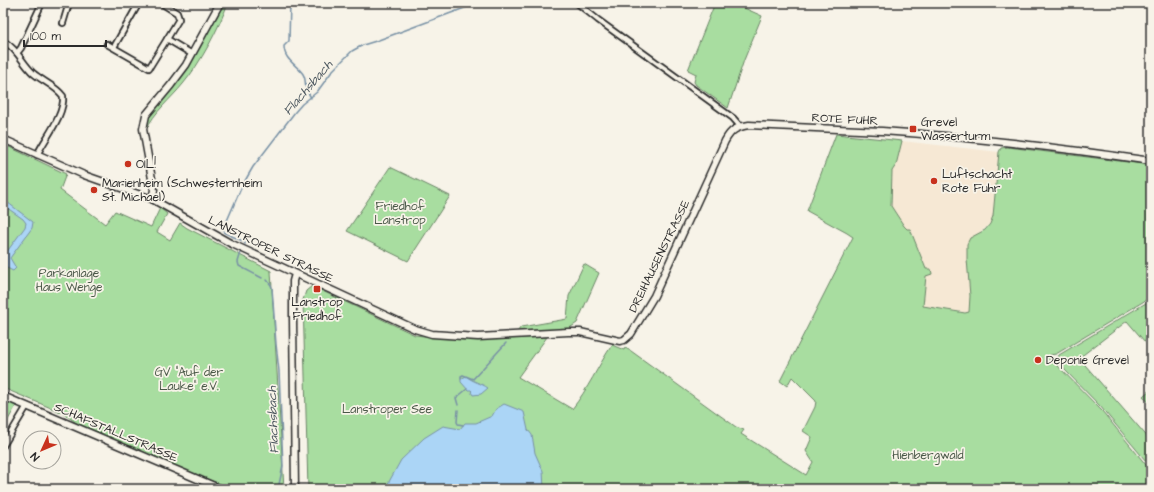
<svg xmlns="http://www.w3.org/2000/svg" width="1154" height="492" viewBox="0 0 1154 492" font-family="'Architects Daughter',sans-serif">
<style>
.built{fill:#f6e8d4}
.green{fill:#a8dda0;stroke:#6a8466}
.water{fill:#abd5f6;stroke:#7891a5}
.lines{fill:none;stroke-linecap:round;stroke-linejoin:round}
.stream{stroke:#7891a5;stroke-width:1.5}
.street-casing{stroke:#2b2b2b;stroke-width:8}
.secondary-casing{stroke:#2b2b2b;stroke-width:9}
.street{stroke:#f7f3e8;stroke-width:4.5}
.secondary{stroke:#f7f3e8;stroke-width:6}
.poi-dot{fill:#c8321e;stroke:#f7f3e8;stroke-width:1.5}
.labels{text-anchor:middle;stroke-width:3.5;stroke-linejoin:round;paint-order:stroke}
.street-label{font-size:12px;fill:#2b2b2b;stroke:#f7f3e8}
.poi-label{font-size:12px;fill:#2b2b2b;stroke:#f7f3e8;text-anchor:start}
.park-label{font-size:12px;fill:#4a5848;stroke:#f7f3e8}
.water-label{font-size:13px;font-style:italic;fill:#4b565e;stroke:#f7f3e8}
</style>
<rect width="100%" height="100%" fill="#f7f3e8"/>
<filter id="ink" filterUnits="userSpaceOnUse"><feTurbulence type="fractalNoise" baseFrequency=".025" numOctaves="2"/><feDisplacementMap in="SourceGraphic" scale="8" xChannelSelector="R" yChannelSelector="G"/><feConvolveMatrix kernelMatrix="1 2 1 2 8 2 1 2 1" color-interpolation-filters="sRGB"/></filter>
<g filter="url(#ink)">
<polygon class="built" points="902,141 999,152 993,216 990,224 967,244 967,260 970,296 969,313 923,306 926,276 931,269 926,269 910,229 907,229 904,226 891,206 892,171 896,165"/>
<g class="green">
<path d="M220 3H228C219 28 200 64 183 84 171 99 154 112 146 130L143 129 146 115 167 91Z"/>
<polygon points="715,3 733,3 762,16 744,60 728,108 696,85 694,82 696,74 688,70"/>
<path d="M836 134 902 141 896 165 892 171 891 206 904 226 907 229H910L926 269H931L932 274 926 276 923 306 965 313 969 312 970 296 967 259V244L970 238 985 230 990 224 993 216 999 152 1001 148 1008 147 1151 165V297L1056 354 1050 355 1049 359 1054 362 1102 411 1151 471V489H308L303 300 306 291 312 286 415 335 442 338 488 339 547 337 518 377 572 409C588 389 598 366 612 345L624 350 625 348 631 351 736 427 744 430 741 434 806 475 813 462 806 451 812 437 803 431 815 407 816 401 792 377 787 386 780 381 853 237 847 233 807 211Z"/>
<polygon points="3,144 66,174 60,190 105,224 115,211 151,227 160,208 167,214 157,232 170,240 180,223 187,228 271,271 284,489 234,489 151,459 90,433 63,413 3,388"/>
<polygon points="390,167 450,196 408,261 347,231"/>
<polygon points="584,264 599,273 577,323 568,329 517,332 521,327 567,319 569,296"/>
<polygon points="1151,300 1151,349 1127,321 1079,358 1151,441 1151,467 1100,406 1065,370 1057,360 1059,355"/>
<polygon points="1151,389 1151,405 1143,396"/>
<polygon points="3,397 18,402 3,429"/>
</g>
<g class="water">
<polygon points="3,199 33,222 32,228 10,258 16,268 13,271 3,266 3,257 25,227 26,223 23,219 3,205"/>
<path d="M466 376C473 382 481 383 488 388L481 394 473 395 471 392 472 391 471 390H468L461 382V379Z"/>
<polygon points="504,404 524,412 528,430 532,435 535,453 543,471 544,489 385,489 401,460 424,438 443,426 460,429 465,423 476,423 492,416 496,409"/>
</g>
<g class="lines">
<g class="stream">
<path d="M290 3 289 41 284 46C284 60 296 64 303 74 306 79 305 84 306 89 307 92 310 95 311 98"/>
<polyline points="245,244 245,242 225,233 223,230 242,186 253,167 295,112 302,104 317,92 333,70 352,51 363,45 376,41 478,3"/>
<polyline points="241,252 238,262 239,266 262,278"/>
<polyline points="267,280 271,285 272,288 276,344 279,371 283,466 278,489"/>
<polyline points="461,379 461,376 463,375 473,379 506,343"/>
<polyline points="458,405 456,398 467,389"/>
<polyline points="458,410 457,422 458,424 463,425"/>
</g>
<g class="street-casing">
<g id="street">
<polyline points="161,3 177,13 179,19 167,39"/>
<polyline points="577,3 598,20 733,118 740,126"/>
<polyline points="63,23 69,3"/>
<path d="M3 41C17 48 22 63 33 73 42 81 56 86 63 96 65 115 45 138 37 155"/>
<polyline points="107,44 149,68 167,39 192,54"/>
<polyline points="114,47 139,3"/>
<polyline points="17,53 21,48 42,3"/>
<polyline points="3,446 27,406"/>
</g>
</g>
<g class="secondary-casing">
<g id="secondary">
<path d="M3 139 84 175 152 199 230 243 415 329 432 334 478 337 568 332H580L620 341 624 340 631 334 654 296 725 141C731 130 736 127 749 125 793 127 838 129 882 131 972 137 1062 148 1151 161"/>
<polyline points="152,199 154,190 143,129 146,115 171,85 186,65 220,3"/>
<polyline points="295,274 293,281 293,319 295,489"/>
<polyline points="3,396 221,489"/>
</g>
</g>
<use href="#street" class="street"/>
<use href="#secondary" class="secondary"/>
</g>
</g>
<g class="poi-dot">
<rect x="909" y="125" width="8" height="8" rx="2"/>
<circle cx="128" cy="164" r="4"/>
<circle cx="934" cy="181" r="4"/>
<circle cx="94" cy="190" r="4"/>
<rect x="313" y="285" width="8" height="8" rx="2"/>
<circle cx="1038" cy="360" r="4"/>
</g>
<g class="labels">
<g class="street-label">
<text transform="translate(845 119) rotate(3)" y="4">ROTE FUHR</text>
<text transform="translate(271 249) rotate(26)" y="4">LANSTROPER STRASSE</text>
<text transform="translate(659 256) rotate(-64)" y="4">DREIHAUSENSTRASSE</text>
<text transform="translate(116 432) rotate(23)" y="4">SCHAFSTALLSTRASSE</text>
</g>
<g class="poi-label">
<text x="921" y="126">Grevel<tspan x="921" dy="14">Wasserturm</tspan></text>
<text x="136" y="168">OIL!</text>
<text x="942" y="178">Luftschacht<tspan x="942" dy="14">Rote Fuhr</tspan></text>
<text x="102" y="187">Marienheim (Schwesternheim<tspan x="102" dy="14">St. Michael)</tspan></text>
<text x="317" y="306" text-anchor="middle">Lanstrop<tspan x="317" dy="14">Friedhof</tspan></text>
<text x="1046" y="364">Deponie Grevel</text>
</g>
<g class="park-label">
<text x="400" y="210">Friedhof<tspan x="400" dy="14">Lanstrop</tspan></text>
<text x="69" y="277">Parkanlage<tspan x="69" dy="14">Haus Wenge</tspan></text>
<text x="189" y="376">GV "Auf der<tspan x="189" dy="14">Lauke" e.V.</tspan></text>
<text x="387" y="413">Lanstroper See</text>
<text x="928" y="459">Hienbergwald</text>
</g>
<g class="water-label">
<text transform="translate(307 87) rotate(-49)" y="5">Flachsbach</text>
<text transform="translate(272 420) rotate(-92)" y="5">Flachsbach</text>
</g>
</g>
<rect width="1154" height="492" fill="none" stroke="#f7f3e8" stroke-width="16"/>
<rect x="8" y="8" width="1138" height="476" fill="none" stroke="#2b2b2b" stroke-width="1.5" filter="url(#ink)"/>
<g transform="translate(42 450) rotate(226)"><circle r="19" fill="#f7f3e8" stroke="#a5a39c"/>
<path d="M0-3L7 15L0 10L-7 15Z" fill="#c8321e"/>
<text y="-6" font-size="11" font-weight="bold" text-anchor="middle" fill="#2b2b2b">N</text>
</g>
<path d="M24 40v6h82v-6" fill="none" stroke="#2b2b2b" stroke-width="2"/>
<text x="30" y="40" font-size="12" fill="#2b2b2b" stroke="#f7f3e8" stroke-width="3" paint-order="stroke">100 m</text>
</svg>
